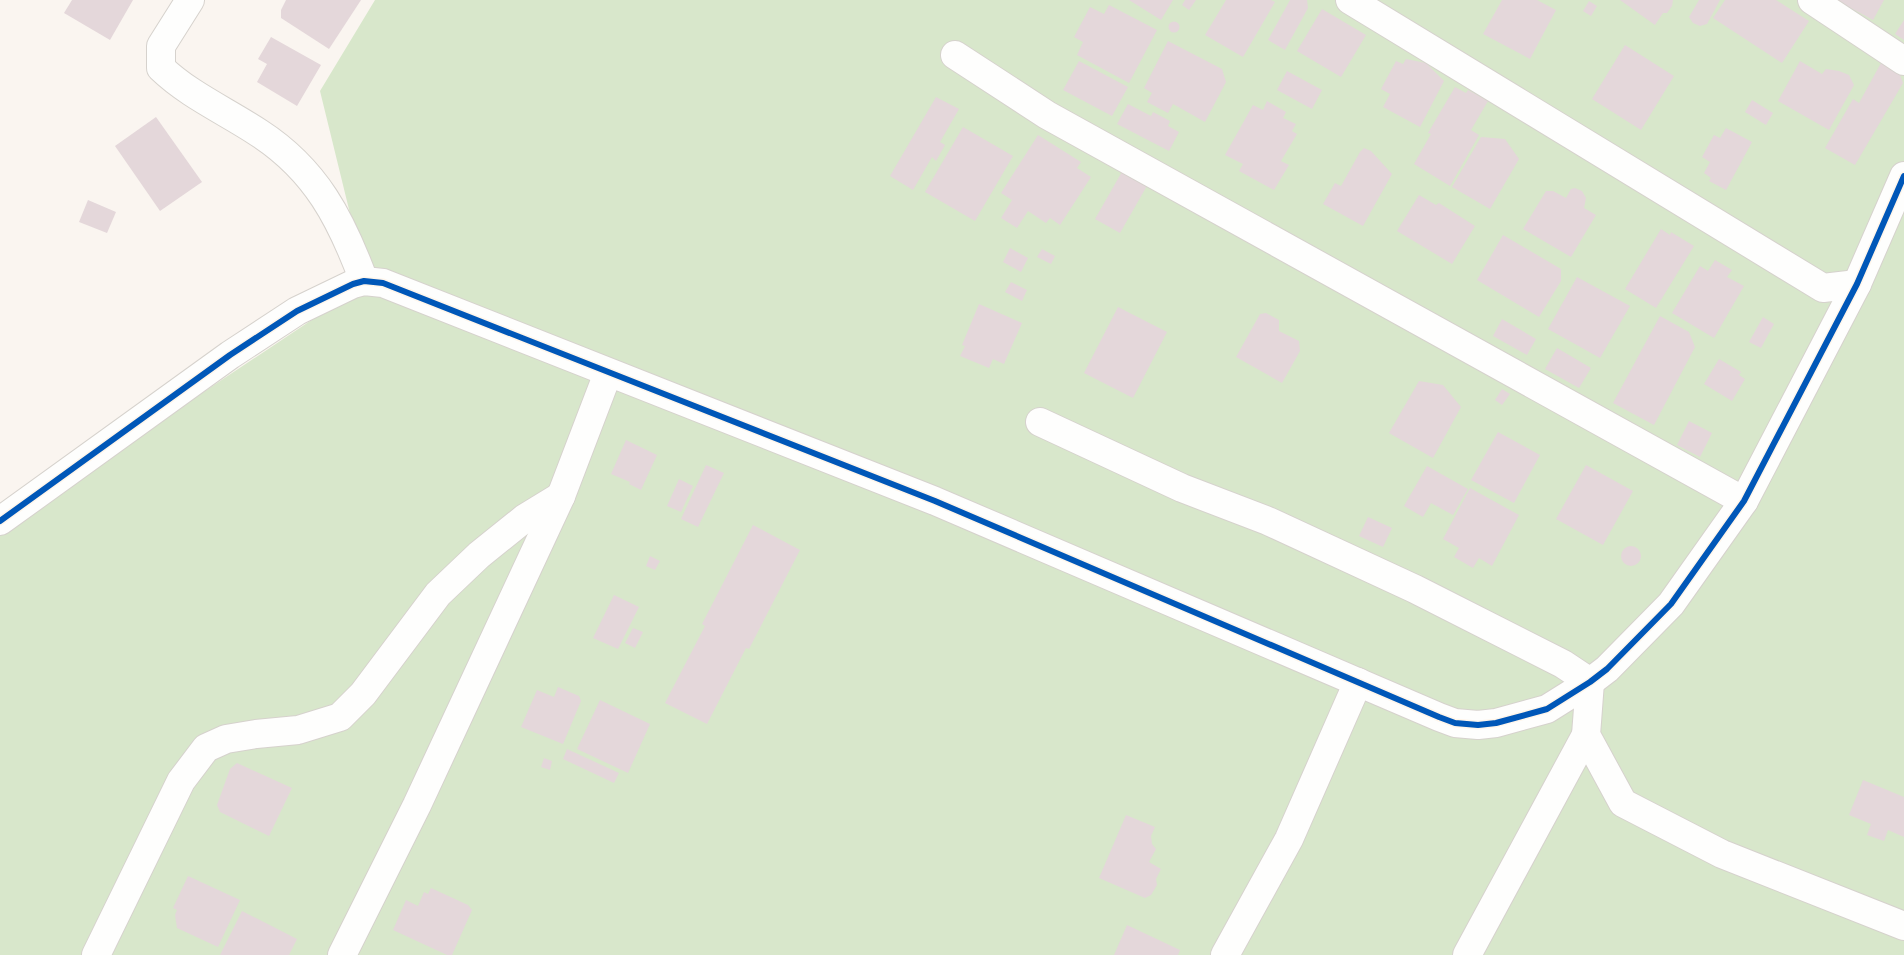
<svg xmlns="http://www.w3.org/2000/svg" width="1904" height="955" viewBox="0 0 1904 955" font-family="'Source Sans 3',sans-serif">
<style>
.green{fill:#d8e7cb}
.building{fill:#e4d7da}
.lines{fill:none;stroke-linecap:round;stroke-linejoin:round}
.minor-casing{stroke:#d6d2cd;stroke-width:30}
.minor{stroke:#fefefd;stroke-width:28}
.cycleway-casing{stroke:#fff6eb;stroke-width:9}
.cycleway{stroke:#0057b8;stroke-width:6}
</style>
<rect width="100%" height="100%" fill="#faf5f0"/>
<polygon class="green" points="375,0 1904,0 1904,955 0,955 0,528 367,283 320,91"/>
<g class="building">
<polygon points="72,0 133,0 110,40 64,13"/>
<polygon points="286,0 361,0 329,49 281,18 281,10"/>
<polygon points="1129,0 1173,0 1161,20"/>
<polygon points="1185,0 1196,0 1189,10 1182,5"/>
<polygon points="1226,0 1271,0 1275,2 1243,57 1205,35"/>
<polygon points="1290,0 1307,0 1308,8 1285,50 1268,40"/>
<polygon points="1502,0 1537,0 1556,10 1530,59 1483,34"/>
<polygon points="1620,0 1673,0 1672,6 1667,13 1663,13 1655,25"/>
<polygon points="1699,0 1720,0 1707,24 1700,26 1693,23 1689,17"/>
<polygon points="1725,0 1776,0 1809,21 1782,63 1713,18"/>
<polygon points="1836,0 1884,0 1873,20"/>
<polygon points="1589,1 1597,6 1591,16 1583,11"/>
<polygon points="1109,5 1157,30 1129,83 1077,55 1083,42 1074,37 1090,7 1104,14"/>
<polygon points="1322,9 1366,35 1341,77 1297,51"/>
<polygon points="1904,20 1904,40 1895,34"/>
<circle cx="1174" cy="27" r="5.5"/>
<polygon points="271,37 321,65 297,106 257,82 267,64 258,59"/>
<polygon points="1168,41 1222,69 1226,82 1205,122 1173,104 1168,113 1147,102 1152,93 1144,88"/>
<polygon points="1625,45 1674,76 1641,130 1592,99"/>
<polygon points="1406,59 1426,63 1444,81 1420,127 1383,107 1390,94 1381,89 1396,61 1403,64"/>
<polygon points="1079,61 1128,87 1112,116 1063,90"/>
<polygon points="1800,61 1822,74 1826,69 1839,71 1849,75 1854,85 1829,130 1778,101"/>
<polygon points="1881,63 1900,75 1903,83 1855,165 1825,148 1853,99 1859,103"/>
<polygon points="1287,71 1322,90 1312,109 1277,90"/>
<polygon points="1455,87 1466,93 1468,90 1488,101 1471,130 1479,135 1450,186 1414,164 1431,134 1428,133"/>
<polygon points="936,97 959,109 940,142 945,145 936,161 932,157 913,190 890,176"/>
<polygon points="1752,100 1773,113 1766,125 1745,112"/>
<polygon points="1267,101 1286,112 1283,118 1296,124 1292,131 1297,134 1281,161 1289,165 1274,190 1239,171 1243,164 1225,155 1253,105 1263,110"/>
<polygon points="1128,104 1151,116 1153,112 1170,121 1168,126 1179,132 1169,151 1117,124"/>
<polygon points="156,117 202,182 160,211 115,146"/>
<polygon points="963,127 1013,156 975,221 925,192"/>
<polygon points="1726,128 1752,142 1726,190 1709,181 1711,178 1704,173 1710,162 1702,157 1714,135 1720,138"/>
<polygon points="1038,135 1081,162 1077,168 1091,177 1060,225 1050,218 1046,223 1028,211 1017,228 1001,218 1012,200 1001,193"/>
<polygon points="1481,137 1505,139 1519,159 1490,209 1452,187"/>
<polygon points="1364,148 1371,151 1392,174 1363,226 1323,204 1335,183 1341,186 1360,152"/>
<polygon points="1123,170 1148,184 1120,233 1095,219"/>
<polygon points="1575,188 1582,191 1586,198 1584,208 1596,215 1571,257 1523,229 1546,191 1553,191 1566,198 1571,189"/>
<polygon points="1419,195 1436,205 1439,203 1475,226 1452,264 1397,231"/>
<polygon points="88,200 116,212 107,233 79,222"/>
<polygon points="1661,229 1670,235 1671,232 1694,246 1656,308 1625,289"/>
<polygon points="1503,235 1561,269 1561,281 1539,317 1477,280"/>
<polygon points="1010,248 1028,258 1021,272 1003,262"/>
<polygon points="1042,249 1055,256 1051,264 1037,257"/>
<polygon points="1715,260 1732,270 1727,277 1744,286 1714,338 1672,313 1700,266 1708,271"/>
<polygon points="1577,277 1630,306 1600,358 1548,329"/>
<polygon points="1011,282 1027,290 1022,301 1005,292"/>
<polygon points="979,304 1022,323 1004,364 993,359 989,368 960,356 965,346 962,345"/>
<polygon points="1118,307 1167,332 1133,398 1084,373"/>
<polygon points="1266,313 1279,320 1279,331 1299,341 1300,351 1282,383 1236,357 1260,314"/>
<polygon points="1660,316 1689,332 1695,347 1654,425 1613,403"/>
<polygon points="1763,317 1774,324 1761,348 1749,342"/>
<polygon points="1502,319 1536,339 1527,355 1493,336"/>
<polygon points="1557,348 1591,368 1579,388 1545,369"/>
<polygon points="1719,359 1741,372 1739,375 1745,379 1732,401 1704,384"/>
<polygon points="1419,381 1443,385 1461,407 1433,458 1389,433"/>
<polygon points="1502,389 1510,394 1502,405 1495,400"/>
<polygon points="1689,421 1712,433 1700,457 1677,445"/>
<polygon points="1498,432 1540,455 1514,503 1471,480"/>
<polygon points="626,440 657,455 641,490 629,484 630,482 611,474"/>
<polygon points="706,465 724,473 698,527 681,519"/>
<polygon points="1586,465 1633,491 1603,545 1556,519"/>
<polygon points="1427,466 1468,489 1453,515 1431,503 1423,517 1404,506"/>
<polygon points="679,479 693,486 681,512 667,506"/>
<polygon points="1470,488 1519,515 1492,566 1479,558 1473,568 1454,557 1459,548 1443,539"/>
<polygon points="1368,517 1392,528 1383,547 1359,536"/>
<polygon points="753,525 800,550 749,649 746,648 707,724 665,703 705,626 702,624"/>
<circle cx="1631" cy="556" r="10"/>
<polygon points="650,556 660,561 655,570 646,566"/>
<polygon points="614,595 639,607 618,649 593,638"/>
<polygon points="633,628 643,632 635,648 625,643"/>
<polygon points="558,687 579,696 581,701 563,744 521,727 537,690 554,697"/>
<polygon points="600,700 650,724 628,773 577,749"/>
<polygon points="567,749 619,773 614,783 563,759"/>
<polygon points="544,758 552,761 550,770 541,767"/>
<polygon points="237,763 292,788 269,836 220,812 217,805 230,769"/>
<polygon points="1863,780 1904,797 1904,837 1888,830 1884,841 1867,835 1871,824 1849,815"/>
<polygon points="1126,815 1155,827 1151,836 1152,844 1156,849 1149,862 1161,869 1156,879 1157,885 1151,895 1145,898 1099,878"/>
<polygon points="188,876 240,900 218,947 177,928 175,915 177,910 173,908"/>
<polygon points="431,888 468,905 472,910 452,955 447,955 393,930 406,900 418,906 424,892 428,894"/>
<polygon points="242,911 297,939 289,955 220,955"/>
<polygon points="1127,925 1180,950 1178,955 1114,955"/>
</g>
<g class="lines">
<g class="minor-casing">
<g id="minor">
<path d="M190 0 161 46V68C189 95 226 111 259 133 316 170 341 219 364 281"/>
<polyline points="1350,0 1823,288 1857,284"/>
<polyline points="1812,0 1904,61"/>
<polyline points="955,55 1047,115 1744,501"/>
<polyline points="1040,422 1182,488 1268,521 1415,589 1563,664 1590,682 1586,735 1623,803 1722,854 1904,926"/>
<polyline points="0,521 230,355 297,311 353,284 364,281 383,283 935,501 1439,717 1455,723 1478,725 1496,723 1547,709 1590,682 1607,669 1671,604 1744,501 1857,284 1904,176"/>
<polyline points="96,955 181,781 206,748 226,739 256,734 298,730 340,717 363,694 438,594 479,555 525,518 561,496"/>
<polyline points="342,955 417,805 561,496 608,373"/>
<polyline points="1225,955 1289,839 1358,682"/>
<polyline points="1467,955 1586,735"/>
</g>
</g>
<use href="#minor" class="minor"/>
<g class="cycleway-casing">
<polyline id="cycleway" points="0,521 230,355 297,311 353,284 364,281 383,283 935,501 1439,717 1455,723 1478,725 1496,723 1547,709 1590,682 1607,669 1671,604 1744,501 1857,284 1904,176"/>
</g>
<use href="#cycleway" class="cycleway"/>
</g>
</svg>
